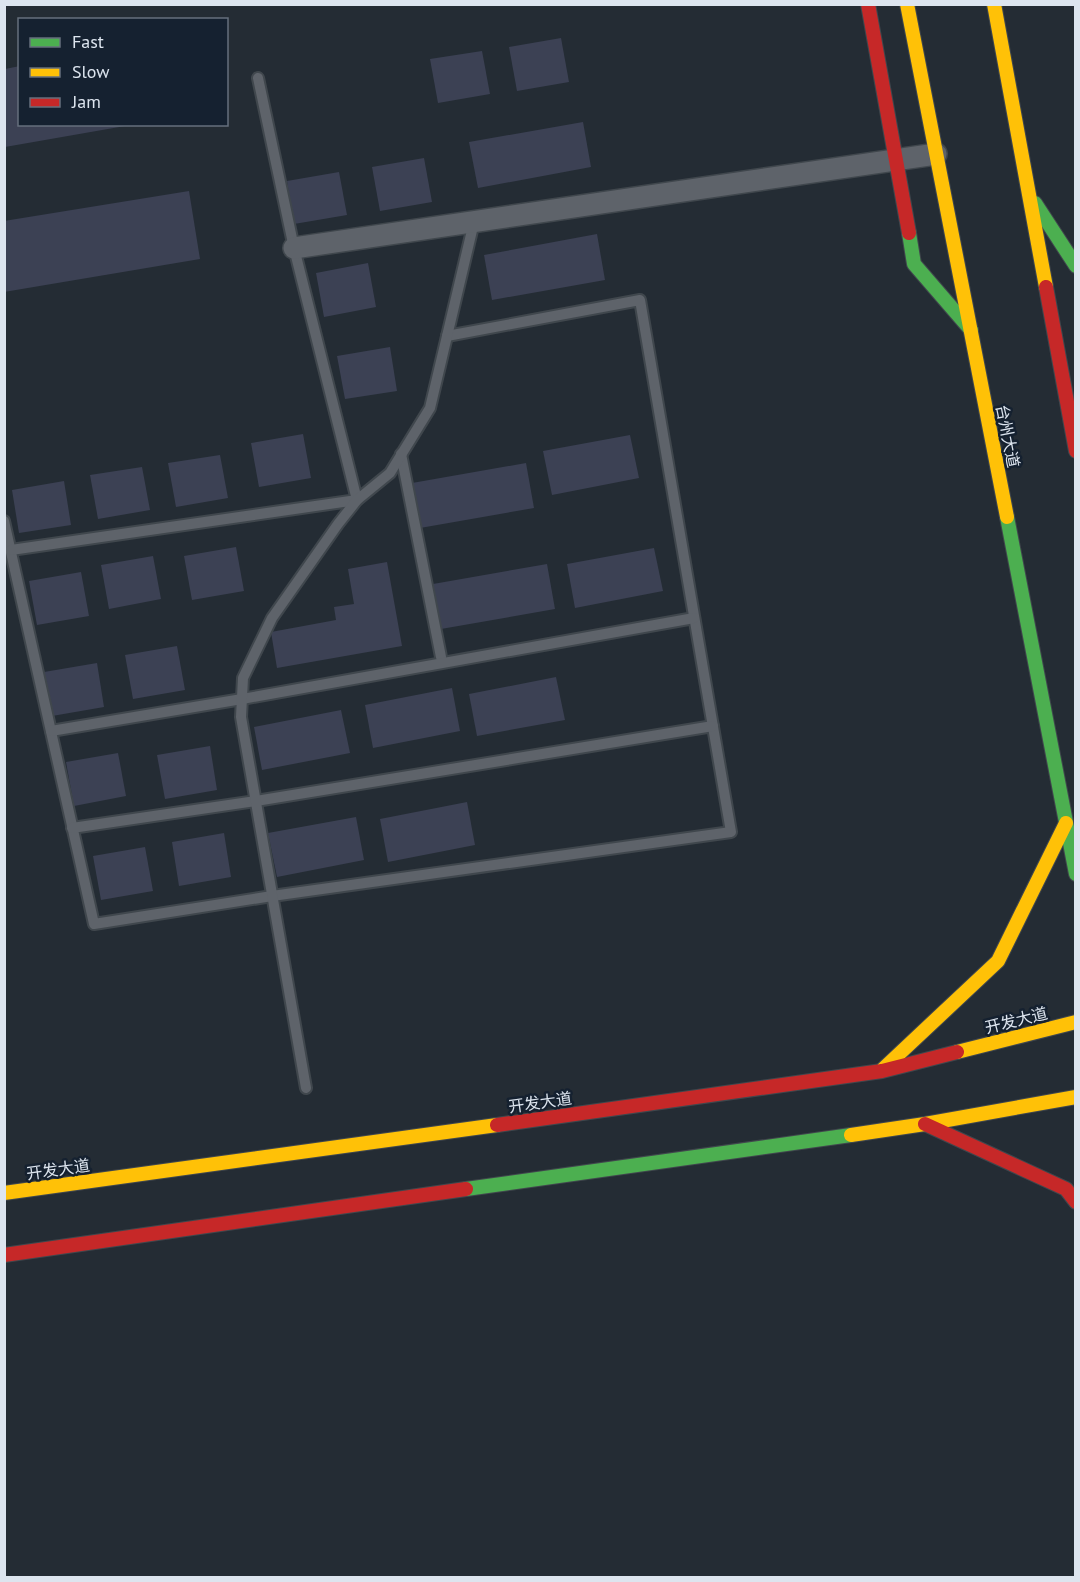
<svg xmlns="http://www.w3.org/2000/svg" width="1080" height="1582" viewBox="0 0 1080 1582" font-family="'PT Sans','Noto Sans SC',sans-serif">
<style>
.building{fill:#3c4154}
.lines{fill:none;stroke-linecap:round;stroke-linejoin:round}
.lane-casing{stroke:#40474d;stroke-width:14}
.street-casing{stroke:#40474d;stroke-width:24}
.fast-casing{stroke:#40474d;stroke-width:16}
.slow-casing{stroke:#40474d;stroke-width:16}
.jam-casing{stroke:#40474d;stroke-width:16}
.lane{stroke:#5e636a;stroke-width:10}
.street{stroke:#5e636a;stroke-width:21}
.fast{stroke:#4caf50;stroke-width:14}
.slow{stroke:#ffc107;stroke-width:14}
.jam{stroke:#c62828;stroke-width:14}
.labels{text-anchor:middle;stroke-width:5;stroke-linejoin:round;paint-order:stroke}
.street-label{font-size:16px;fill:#dde5ef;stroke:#152130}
</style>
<rect width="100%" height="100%" fill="#242c34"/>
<g class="building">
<polygon points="561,38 569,82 517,91 509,47"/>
<polygon points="482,51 490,94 438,103 430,59"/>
<polygon points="20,66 20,124 125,124 125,126 5,147 5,69"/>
<polygon points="583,122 591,167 478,188 469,142"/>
<polygon points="424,158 432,202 380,211 372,167"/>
<polygon points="339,172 347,215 294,224 287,181"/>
<polygon points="189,191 200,259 4,292 4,221"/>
<polygon points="597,234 605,280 492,300 484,255"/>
<polygon points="368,263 376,307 324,317 316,273"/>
<polygon points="390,347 397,391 345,399 337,356"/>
<polygon points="303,434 311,478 259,487 251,443"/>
<polygon points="630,435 639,478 552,495 543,451"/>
<polygon points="220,455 228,498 176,507 168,463"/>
<polygon points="526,463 534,508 420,528 412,483"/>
<polygon points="142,467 150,510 98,519 90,475"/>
<polygon points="64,481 71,525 19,533 12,490"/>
<polygon points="236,547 244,591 192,600 184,556"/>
<polygon points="654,548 663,591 575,608 567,564"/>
<polygon points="153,556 161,599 109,609 101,565"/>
<polygon points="387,562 402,646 277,668 271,632 336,620 334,607 354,604 348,569"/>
<polygon points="547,564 555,609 441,629 433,584"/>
<polygon points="81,572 89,616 37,625 29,581"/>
<polygon points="177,646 185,690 133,699 125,655"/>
<polygon points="97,663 104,707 52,716 44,672"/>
<polygon points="556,677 565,720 477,736 469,694"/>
<polygon points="452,688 460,731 373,748 365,705"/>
<polygon points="341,710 350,753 262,770 254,727"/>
<polygon points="210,746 217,790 165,799 157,755"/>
<polygon points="118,753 126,796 74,806 66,762"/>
<polygon points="467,802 475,845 388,862 380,819"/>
<polygon points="356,817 364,860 277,877 268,833"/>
<polygon points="224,833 231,877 179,886 172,842"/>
<polygon points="145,847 153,891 101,900 93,856"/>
</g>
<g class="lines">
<g class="lane-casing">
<g id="lane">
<polyline points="401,454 441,657"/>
<polyline points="4,521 94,924 272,896 731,832 640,300 447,336"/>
<polyline points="11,550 357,500 294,248 258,78"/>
<polyline points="51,731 242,699 694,618"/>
<polyline points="72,828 256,801 713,726"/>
<polyline points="306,1088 241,717 243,678 272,618 338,524 357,500 390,473 430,408 474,222"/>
</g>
</g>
<g class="street-casing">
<polyline id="street" points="294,248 936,154"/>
</g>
<g class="fast-casing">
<g id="fast">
<polyline points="1035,203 1076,266"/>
<polyline points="909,233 914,264 971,330"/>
<polyline points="1007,517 1076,874"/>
<polyline points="466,1189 851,1135"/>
</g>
</g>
<g class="slow-casing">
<g id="slow">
<polyline points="907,4 1007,517"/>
<polyline points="994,4 1046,287"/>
<polyline points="957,1052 1076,1022"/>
<polyline points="883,1069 998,961 1066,823"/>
<polyline points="851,1135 925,1124 1076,1097"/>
<polyline points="4,1193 497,1125"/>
</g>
</g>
<g class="jam-casing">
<g id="jam">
<polyline points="868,4 909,233"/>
<polyline points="1046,287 1076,451"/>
<polyline points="925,1124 1066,1189 1076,1202"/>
<polyline points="497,1125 882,1071 957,1052"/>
<polyline points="4,1255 466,1189"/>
</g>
</g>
<use href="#lane" class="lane"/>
<use href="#street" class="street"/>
<use href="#fast" class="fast"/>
<use href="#slow" class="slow"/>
<use href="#jam" class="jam"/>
</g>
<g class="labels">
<g class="street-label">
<text transform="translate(1008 436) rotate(79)" y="6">台州大道</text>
<text transform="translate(1016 1020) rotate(-14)" y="6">开发大道</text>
<text transform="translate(540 1102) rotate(-8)" y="6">开发大道</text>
<text transform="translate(58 1169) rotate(-8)" y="6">开发大道</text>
</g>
</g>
<rect width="1080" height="1582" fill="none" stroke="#dde5ef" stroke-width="12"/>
<rect x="18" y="18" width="210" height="108" fill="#152130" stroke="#656f7c" stroke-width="1.5"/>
<rect x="30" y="38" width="30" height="9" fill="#4caf50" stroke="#656f7c" stroke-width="1.5"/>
<text x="72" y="48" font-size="18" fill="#dde5ef">Fast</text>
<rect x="30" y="68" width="30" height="9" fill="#ffc107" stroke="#656f7c" stroke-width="1.5"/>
<text x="72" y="78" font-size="18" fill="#dde5ef">Slow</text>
<rect x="30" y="98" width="30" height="9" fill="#c62828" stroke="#656f7c" stroke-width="1.5"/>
<text x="72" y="108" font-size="18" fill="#dde5ef">Jam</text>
</svg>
